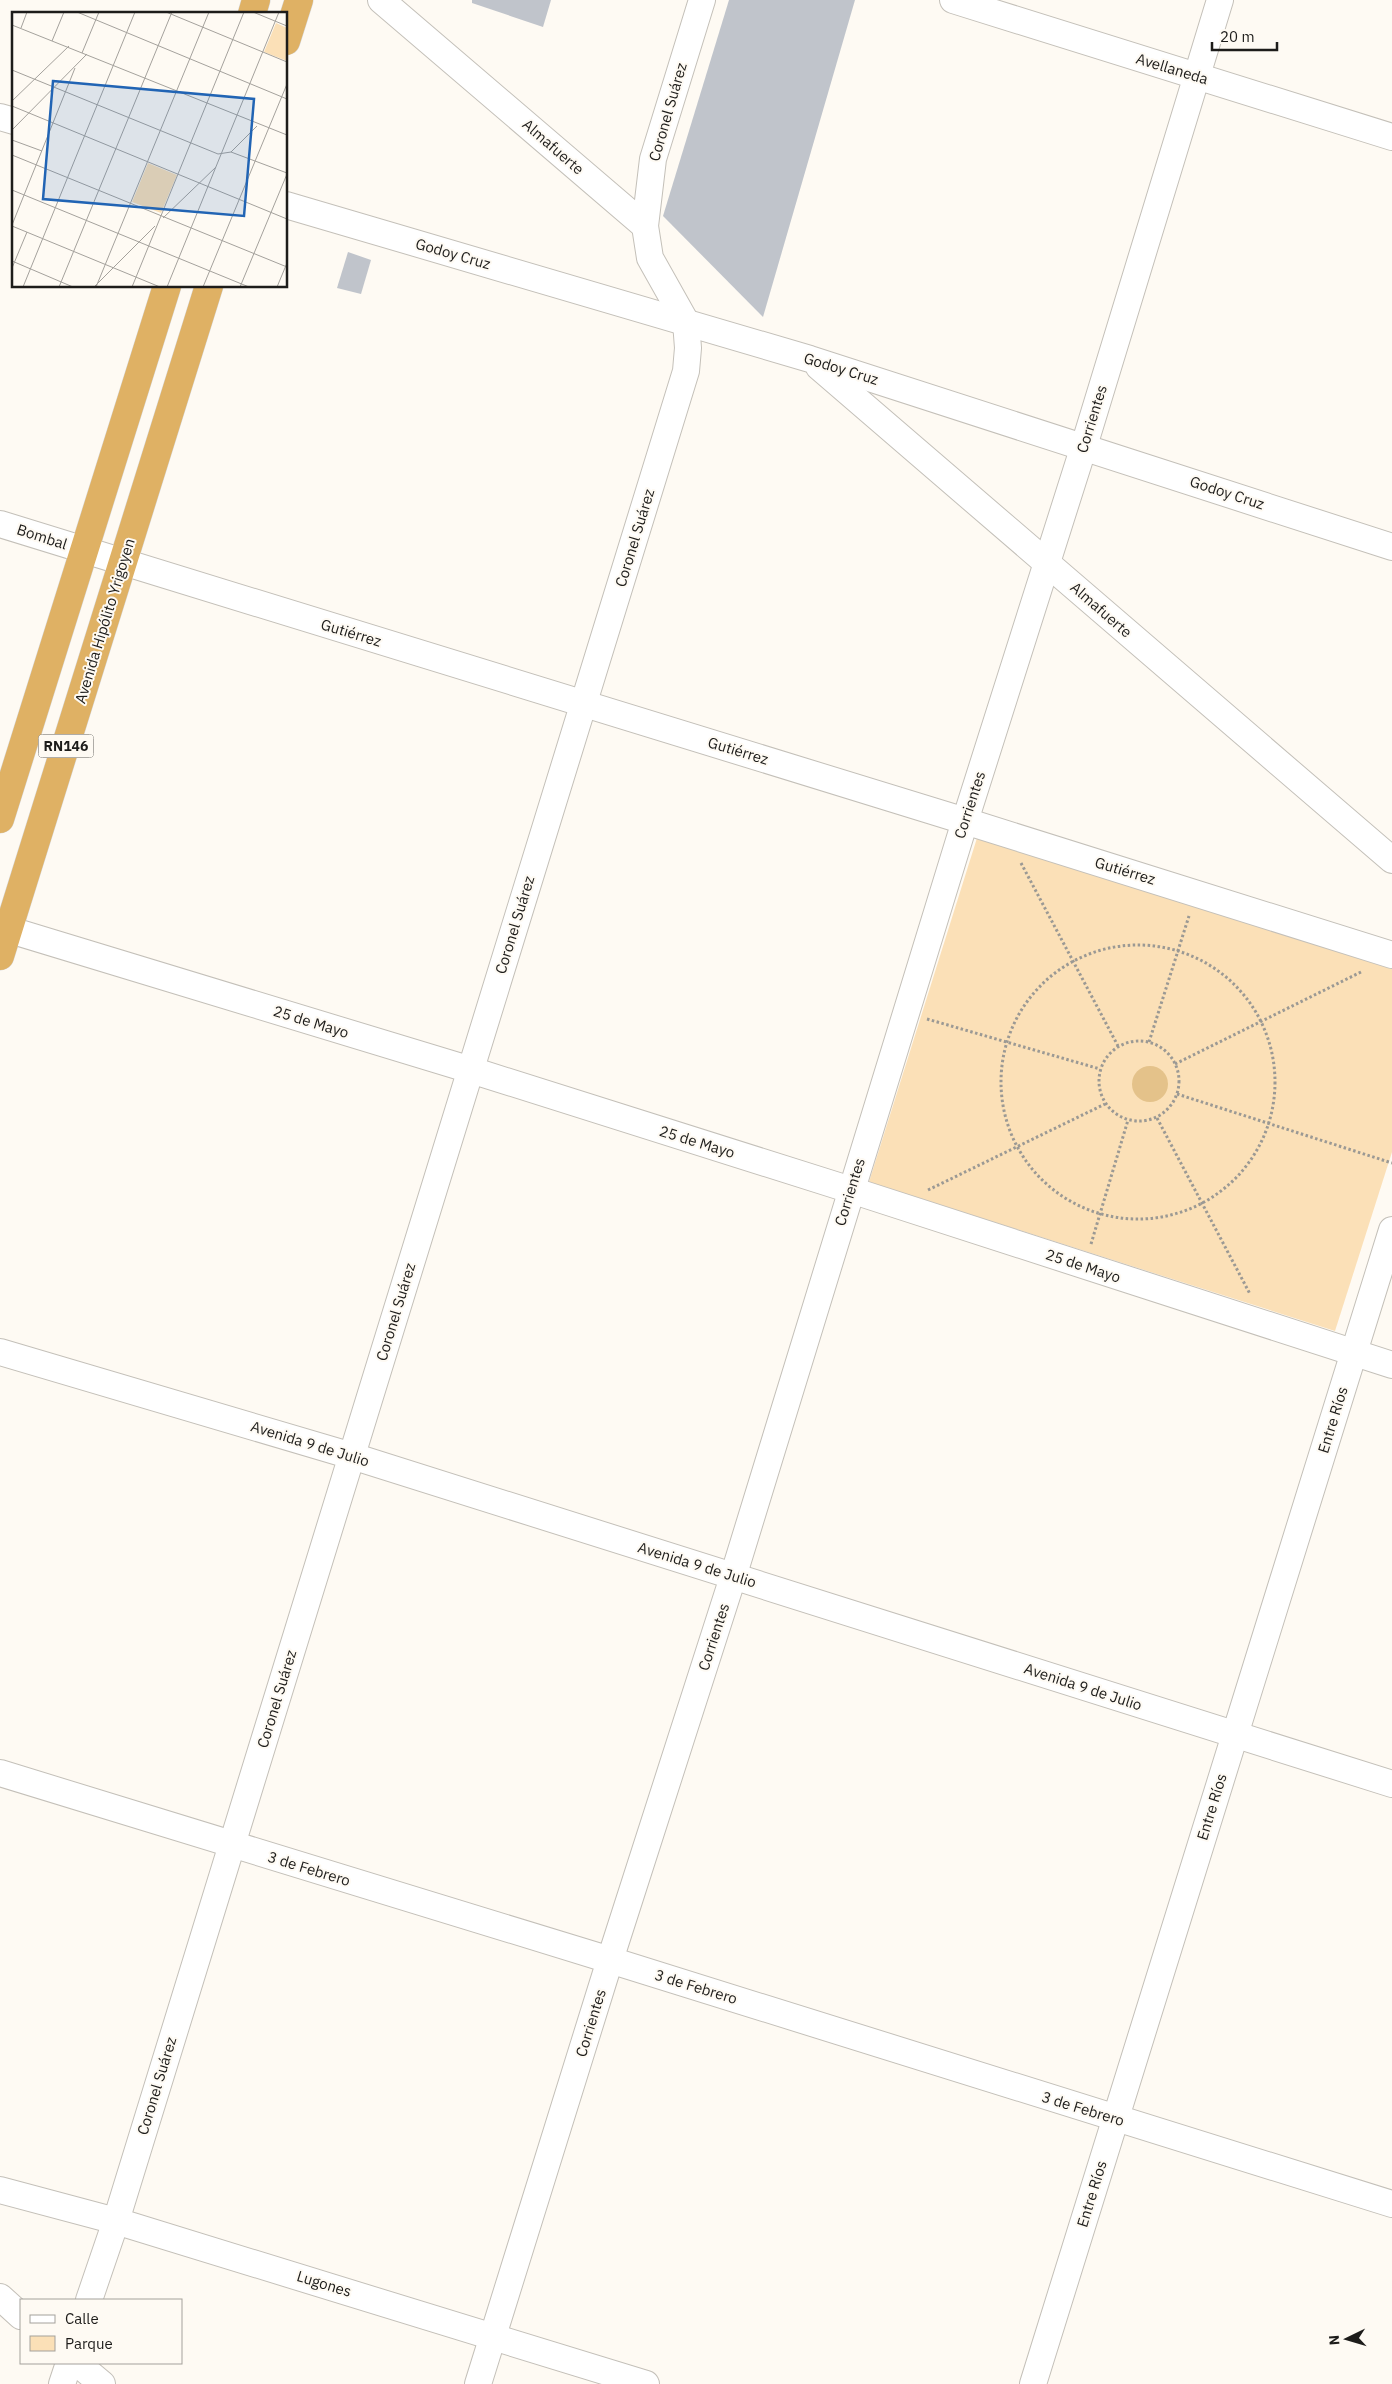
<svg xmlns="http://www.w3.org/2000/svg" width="1392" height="2384" viewBox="0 0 1392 2384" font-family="'IBM Plex Sans',sans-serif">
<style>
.green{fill:#fbe0b7}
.water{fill:#e4c28a}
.building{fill:#c0c4cb}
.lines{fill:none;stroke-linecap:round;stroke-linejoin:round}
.minor-casing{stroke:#c4c0b9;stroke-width:28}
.highway-casing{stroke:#d6d6d6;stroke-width:29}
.path{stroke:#9b9994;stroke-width:3;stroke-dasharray:2.5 2.5;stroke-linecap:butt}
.minor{stroke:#fff;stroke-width:26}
.highway{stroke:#dfb164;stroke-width:28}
.labels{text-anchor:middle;stroke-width:4;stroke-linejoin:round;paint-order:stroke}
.shield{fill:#fefaf3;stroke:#605f5b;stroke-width:1}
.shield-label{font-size:14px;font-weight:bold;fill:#1d1c1a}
.street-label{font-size:15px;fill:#1d1c1a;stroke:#fefaf3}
.inset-road{fill:none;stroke:#a4a19c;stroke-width:1}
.view{fill:#2164b4;fill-opacity:0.15;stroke:#2164b4;stroke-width:2.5}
.inset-edge{fill:none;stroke:#1d1c1a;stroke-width:2.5}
</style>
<rect width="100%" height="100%" fill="#fefaf3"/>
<polygon class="green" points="977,838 1392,969 1392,1152 1335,1331 869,1182"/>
<circle class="water" cx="1150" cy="1084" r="18"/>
<g class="building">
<polygon points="472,0 551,0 543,27 472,3"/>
<polygon points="729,0 855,0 763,317 663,216"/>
<polygon points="348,252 371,260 361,294 337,288"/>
</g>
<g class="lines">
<g class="minor-casing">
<g id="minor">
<polyline points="381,0 645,226"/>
<polyline points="953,0 1392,137"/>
<polyline points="0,117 14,121"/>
<polyline points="286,205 810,359 1392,547"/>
<polyline points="819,367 1392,860"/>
<polyline points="0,524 965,821 1392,955"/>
<polyline points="0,927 471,1070 851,1190 1392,1365"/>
<polyline points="0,1352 352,1456 1392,1784"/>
<polyline points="0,1773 610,1960 1392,2204"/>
<polyline points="0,2190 116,2221 646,2384"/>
<polyline points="0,2297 21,2316"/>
<polyline points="89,2300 116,2221 686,371 688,348 686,322 650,258 645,226 653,159 702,0"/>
<polyline points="77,2363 102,2384"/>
<polyline points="62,2384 69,2363"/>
<polyline points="478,2384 610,1960 733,1577 965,821 1084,446 1220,0"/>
<polyline points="1033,2384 1392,1230"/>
</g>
</g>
<g class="highway-casing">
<g id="highway">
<polyline points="252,14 256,0"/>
<polyline points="286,41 299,0"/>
<polyline points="0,819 167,286"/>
<polyline points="0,956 209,286"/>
</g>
</g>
<g class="path">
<polyline points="1021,863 1118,1046"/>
<circle cx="1138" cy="1082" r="137"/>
<polyline points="927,1019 1100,1069"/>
<circle cx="1139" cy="1081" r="40"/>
<polyline points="1149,1042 1189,916"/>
<polyline points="1175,1064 1363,971"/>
<polyline points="1177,1094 1392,1163"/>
<polyline points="1157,1118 1250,1294"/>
<polyline points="928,1190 1105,1104"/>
<polyline points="1091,1244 1128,1120"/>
</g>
<use href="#minor" class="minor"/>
<use href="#highway" class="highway"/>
</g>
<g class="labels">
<rect class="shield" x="38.5" y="734.5" width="55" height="23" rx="4"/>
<g class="shield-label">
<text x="66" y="751">RN146</text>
</g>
<g class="street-label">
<text transform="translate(1172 69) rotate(17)" y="5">Avellaneda</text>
<text transform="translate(668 112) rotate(-74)" y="5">Coronel Suárez</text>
<text transform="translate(553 147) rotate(41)" y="5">Almafuerte</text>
<text transform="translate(453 254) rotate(16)" y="5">Godoy Cruz</text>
<text transform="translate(841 369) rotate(17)" y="5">Godoy Cruz</text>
<text transform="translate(1092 419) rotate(-73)" y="5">Corrientes</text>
<text transform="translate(1227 493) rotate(18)" y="5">Godoy Cruz</text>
<text transform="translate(42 537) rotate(18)" y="5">Bombal</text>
<text transform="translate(635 538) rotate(-73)" y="5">Coronel Suárez</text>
<text transform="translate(1101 610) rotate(41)" y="5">Almafuerte</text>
<text transform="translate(105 621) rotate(-73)" y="5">Avenida Hipólito Yrigoyen</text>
<text transform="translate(351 633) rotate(17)" y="5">Gutiérrez</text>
<text transform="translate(738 751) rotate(17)" y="5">Gutiérrez</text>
<text transform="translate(970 805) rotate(-72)" y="5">Corrientes</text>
<text transform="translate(1125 871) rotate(17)" y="5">Gutiérrez</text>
<text transform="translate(515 925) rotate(-73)" y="5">Coronel Suárez</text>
<text transform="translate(311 1022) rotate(17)" y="5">25 de Mayo</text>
<text transform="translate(697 1142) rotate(17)" y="5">25 de Mayo</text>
<text transform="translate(850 1192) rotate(-73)" y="5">Corrientes</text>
<text transform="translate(1083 1266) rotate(18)" y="5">25 de Mayo</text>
<text transform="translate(396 1312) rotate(-73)" y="5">Coronel Suárez</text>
<text transform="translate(1333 1420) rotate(-73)" y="5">Entre Ríos</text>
<text transform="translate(310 1444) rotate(17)" y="5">Avenida 9 de Julio</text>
<text transform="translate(697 1565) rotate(17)" y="5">Avenida 9 de Julio</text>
<text transform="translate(714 1637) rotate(-72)" y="5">Corrientes</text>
<text transform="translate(1083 1687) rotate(18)" y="5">Avenida 9 de Julio</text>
<text transform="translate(277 1699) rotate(-73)" y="5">Coronel Suárez</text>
<text transform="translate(1212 1807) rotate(-73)" y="5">Entre Ríos</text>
<text transform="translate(309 1869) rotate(17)" y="5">3 de Febrero</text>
<text transform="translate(696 1987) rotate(17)" y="5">3 de Febrero</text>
<text transform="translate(591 2023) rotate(-73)" y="5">Corrientes</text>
<text transform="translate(157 2086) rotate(-73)" y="5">Coronel Suárez</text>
<text transform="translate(1083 2109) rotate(17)" y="5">3 de Febrero</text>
<text transform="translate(1092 2194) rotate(-73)" y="5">Entre Ríos</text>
<text transform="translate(324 2284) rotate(17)" y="5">Lugones</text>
</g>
</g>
<g transform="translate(12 12)">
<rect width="275" height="275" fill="#fefaf3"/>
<path d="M264 11 275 16V49L252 40ZM136 151 165 163 149 201 120 190Z" fill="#fbe0b7"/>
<path class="inset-road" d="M65 0 275 87M154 0 275 50M241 0 275 14M0 13 275 123M9 16 15 0M40 29 52 0M70 41 87 0M0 58 206 142 219 140 245 114M0 89 57 34M0 94 275 207M0 118 75 42M0 128 30 139M219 140 275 161M0 143 275 255M0 178 237 275M151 206 204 155M0 213 63 56M0 214 148 275M0 249 61 275M0 256 15 220M11 275 123 0M47 275 160 0M82 275 143 214M84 275 197 0M120 275 232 0M155 275 267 0M191 275 275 72M228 275 275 162M265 275 275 251"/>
<path class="view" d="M41 69 242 87 232 204 31 187Z"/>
<rect width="275" height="275" class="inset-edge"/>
</g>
<rect x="20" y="2299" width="162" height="65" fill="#fefaf3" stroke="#a4a19c"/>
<rect x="30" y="2315" width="25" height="8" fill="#ffffff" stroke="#a4a19c"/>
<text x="65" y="2324" font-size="15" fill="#1d1c1a">Calle</text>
<rect x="30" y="2336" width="25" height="15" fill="#fbe0b7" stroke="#a4a19c"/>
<text x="65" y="2349" font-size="15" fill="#1d1c1a">Parque</text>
<g transform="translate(1347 2339) rotate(265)" stroke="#fefaf3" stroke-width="4" paint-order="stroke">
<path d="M0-4L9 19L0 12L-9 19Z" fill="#1d1c1a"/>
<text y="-8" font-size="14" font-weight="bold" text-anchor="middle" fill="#1d1c1a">N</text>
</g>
<path d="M1212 42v8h65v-8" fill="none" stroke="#1d1c1a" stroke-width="2.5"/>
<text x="1220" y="42" font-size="15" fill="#1d1c1a" stroke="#fefaf3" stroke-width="4" paint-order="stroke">20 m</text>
</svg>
